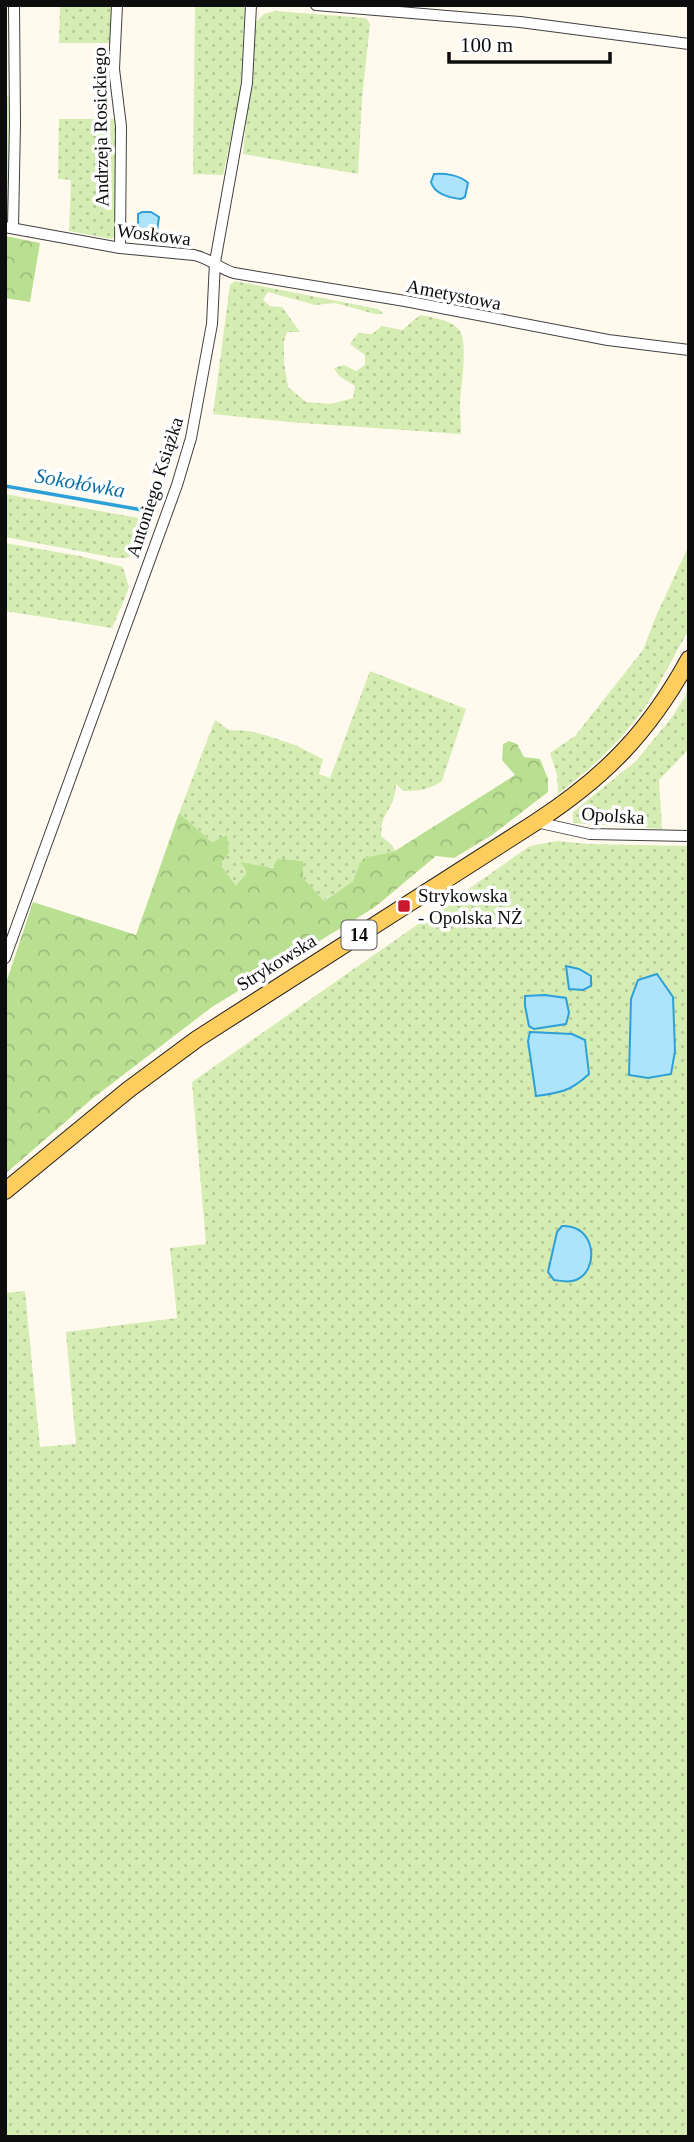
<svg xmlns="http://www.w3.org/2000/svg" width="694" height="2142" viewBox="0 0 694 2142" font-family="Georgia,serif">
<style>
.grass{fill:url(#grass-dots)}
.forest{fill:url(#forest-crowns)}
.water{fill:#ade3fb;stroke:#2da0d9;stroke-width:2}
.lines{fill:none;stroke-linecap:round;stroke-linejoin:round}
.stream{stroke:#2da0d9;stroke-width:3.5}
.street-casing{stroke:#404040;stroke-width:12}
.primary-casing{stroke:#1e1e1e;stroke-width:18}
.street{stroke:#fff;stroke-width:10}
.primary{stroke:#ffcd5d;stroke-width:16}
.poi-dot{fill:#c9192e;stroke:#fff;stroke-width:2.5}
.labels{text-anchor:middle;stroke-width:7;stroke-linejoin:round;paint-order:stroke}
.shield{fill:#fff;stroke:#565656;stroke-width:2}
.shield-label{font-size:18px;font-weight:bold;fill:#0d0d0d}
.street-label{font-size:19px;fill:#0d0d0d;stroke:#fff}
.poi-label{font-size:19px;fill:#0d0d0d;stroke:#fff;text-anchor:start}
.water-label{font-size:21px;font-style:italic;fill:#0c6fa9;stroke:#fff}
</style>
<defs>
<pattern id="grass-dots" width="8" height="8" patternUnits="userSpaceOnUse" patternTransform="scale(1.75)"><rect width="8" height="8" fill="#d5edb3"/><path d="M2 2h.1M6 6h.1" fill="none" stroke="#b6ca99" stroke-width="1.8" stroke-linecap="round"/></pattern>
<pattern id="forest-crowns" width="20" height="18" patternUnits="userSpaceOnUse" patternTransform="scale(1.75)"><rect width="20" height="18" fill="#b9df91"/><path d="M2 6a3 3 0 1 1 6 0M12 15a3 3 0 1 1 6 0" fill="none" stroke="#9ebe7c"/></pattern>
</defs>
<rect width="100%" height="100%" fill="#fffaed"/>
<g class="grass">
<polygon points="60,5 112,5 110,43 59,43"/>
<polygon points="195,5 245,5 240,96 223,175 193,174"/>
<polygon points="275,11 366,18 370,24 362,99 358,174 243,154 255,23 264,14"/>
<polygon points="5,96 10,97 13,104 8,215 6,218"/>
<polygon points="59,119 114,119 117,123 116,221 115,235 112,239 69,231 71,180 58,179"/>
<path d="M235 281 378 309 384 314H375L335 303 315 305 268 292 263 300 270 306 282 307 300 332H287L284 341V362L288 387 306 402 331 404 353 398 355 386 339 376 334 368 344 365 356 371 365 365V355L350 344 358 333 372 334 382 326 402 330 420 315C431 317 453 320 460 331 468 344 461 386 460 402 460 413 461 424 461 434L289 422 213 414 230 285Z"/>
<polygon points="5,494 150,520 141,552 126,558 116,558 5,537"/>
<polygon points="5,543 80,556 123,567 129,588 112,628 5,611"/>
<path d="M689 545V628L686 635C673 657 662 680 649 701 625 738 592 768 558 794L557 775 550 753 575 736 643 650 656 616Z"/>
<path d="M370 671 466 709 442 781C430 790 417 791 403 791L396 784C395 802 391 804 384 818 381 823 382 830 381 836L392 845 395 851 364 858 360 863 353 881 323 901 303 878 302 861C292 861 284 866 275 867 268 868 249 863 241 863L245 868 246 874 236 887 220 864 226 836 212 842 179 813 215 720 229 730 249 731 265 735 295 745 323 759 319 774 330 778Z"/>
<polygon points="689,690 689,749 659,780 662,829 573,823 573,812 636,761 672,717"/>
<polygon points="557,841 589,844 689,846 689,2137 5,2137 5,1293 25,1291 40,1447 76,1444 66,1332 177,1318 170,1248 206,1244 192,1082 530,846"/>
</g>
<g class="forest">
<polygon points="5,236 40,243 30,302 5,298"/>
<polygon points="509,741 517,744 524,757 540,759 548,779 548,792 492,835 454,858 436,856 375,907 212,1007 93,1098 5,1174 5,986 33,902 136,935 179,813 212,842 227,835 229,853 220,864 236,886 246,874 245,868 240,862 273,868 277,859 303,861 303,878 324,901 353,881 360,863 364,858 395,851 515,775 502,760 503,744"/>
</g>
<g class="water">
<path d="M434 174C445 173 460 175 468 183L465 197 461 199C450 198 434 194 431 182Z"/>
<polygon points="142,212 151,212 159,217 157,232 155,235 140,233 138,231 138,214"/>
<polygon points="566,966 579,969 591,976 591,986 583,990 569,989"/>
<polygon points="657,974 673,997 675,1051 671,1074 648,1078 629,1075 631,999 638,980"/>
<polygon points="545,995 566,998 569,1013 566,1024 534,1029 529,1026 525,1006 525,996"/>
<path d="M530 1032 572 1034 585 1040 589 1074C571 1091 560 1093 536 1096L528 1041Z"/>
<path d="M562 1226C596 1224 600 1270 576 1280 569 1283 562 1281 554 1280L548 1272 557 1232Z"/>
</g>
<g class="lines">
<polyline class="stream" points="5,486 148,511"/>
<g class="street-casing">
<g id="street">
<polyline points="117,5 114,69 121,126 120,248"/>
<polyline points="316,5 520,22 689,44"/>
<path d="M5 227 120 248 194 255C211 259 220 269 234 273L405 301 608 340 689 350"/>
<polyline points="13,228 15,123 14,5"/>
<polyline points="536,822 590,834 689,836"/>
<polyline points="5,958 177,485 191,438 212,324 215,262 247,83 251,5"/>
</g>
</g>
<g class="primary-casing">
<path id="primary" d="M5 1191 128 1090 197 1039 536 822C605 777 649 732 689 659"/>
</g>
<use href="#street" class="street"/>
<use href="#primary" class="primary"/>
</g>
<rect class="poi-dot" x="397" y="899" width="14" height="14" rx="3.5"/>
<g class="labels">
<rect class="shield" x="341.5" y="920.5" width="35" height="29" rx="5"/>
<g class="shield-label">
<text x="359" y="941">14</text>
</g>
<g class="street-label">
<text transform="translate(100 127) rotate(-91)" y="7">Andrzeja Rosickiego</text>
<text transform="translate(154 234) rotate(7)" y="7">Woskowa</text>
<text transform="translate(454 294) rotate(11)" y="7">Ametystowa</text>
<text transform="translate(154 487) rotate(-72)" y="7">Antoniego Książka</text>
<text transform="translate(613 815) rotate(4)" y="7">Opolska</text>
<text transform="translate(276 962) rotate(-32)" y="7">Strykowska</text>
</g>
<g class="poi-label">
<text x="418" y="902">Strykowska<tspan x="418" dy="22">- Opolska NŻ</tspan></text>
</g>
<g class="water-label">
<text transform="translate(80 483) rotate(10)" y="7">Sokołówka</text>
</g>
</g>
<rect width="694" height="2142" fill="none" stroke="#0d0d0d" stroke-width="14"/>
<path d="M449 52v10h161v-10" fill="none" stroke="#0d0d0d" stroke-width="3.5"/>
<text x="460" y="52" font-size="21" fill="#0d0d0d" stroke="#ffffff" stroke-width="5" paint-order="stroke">100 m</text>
</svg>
